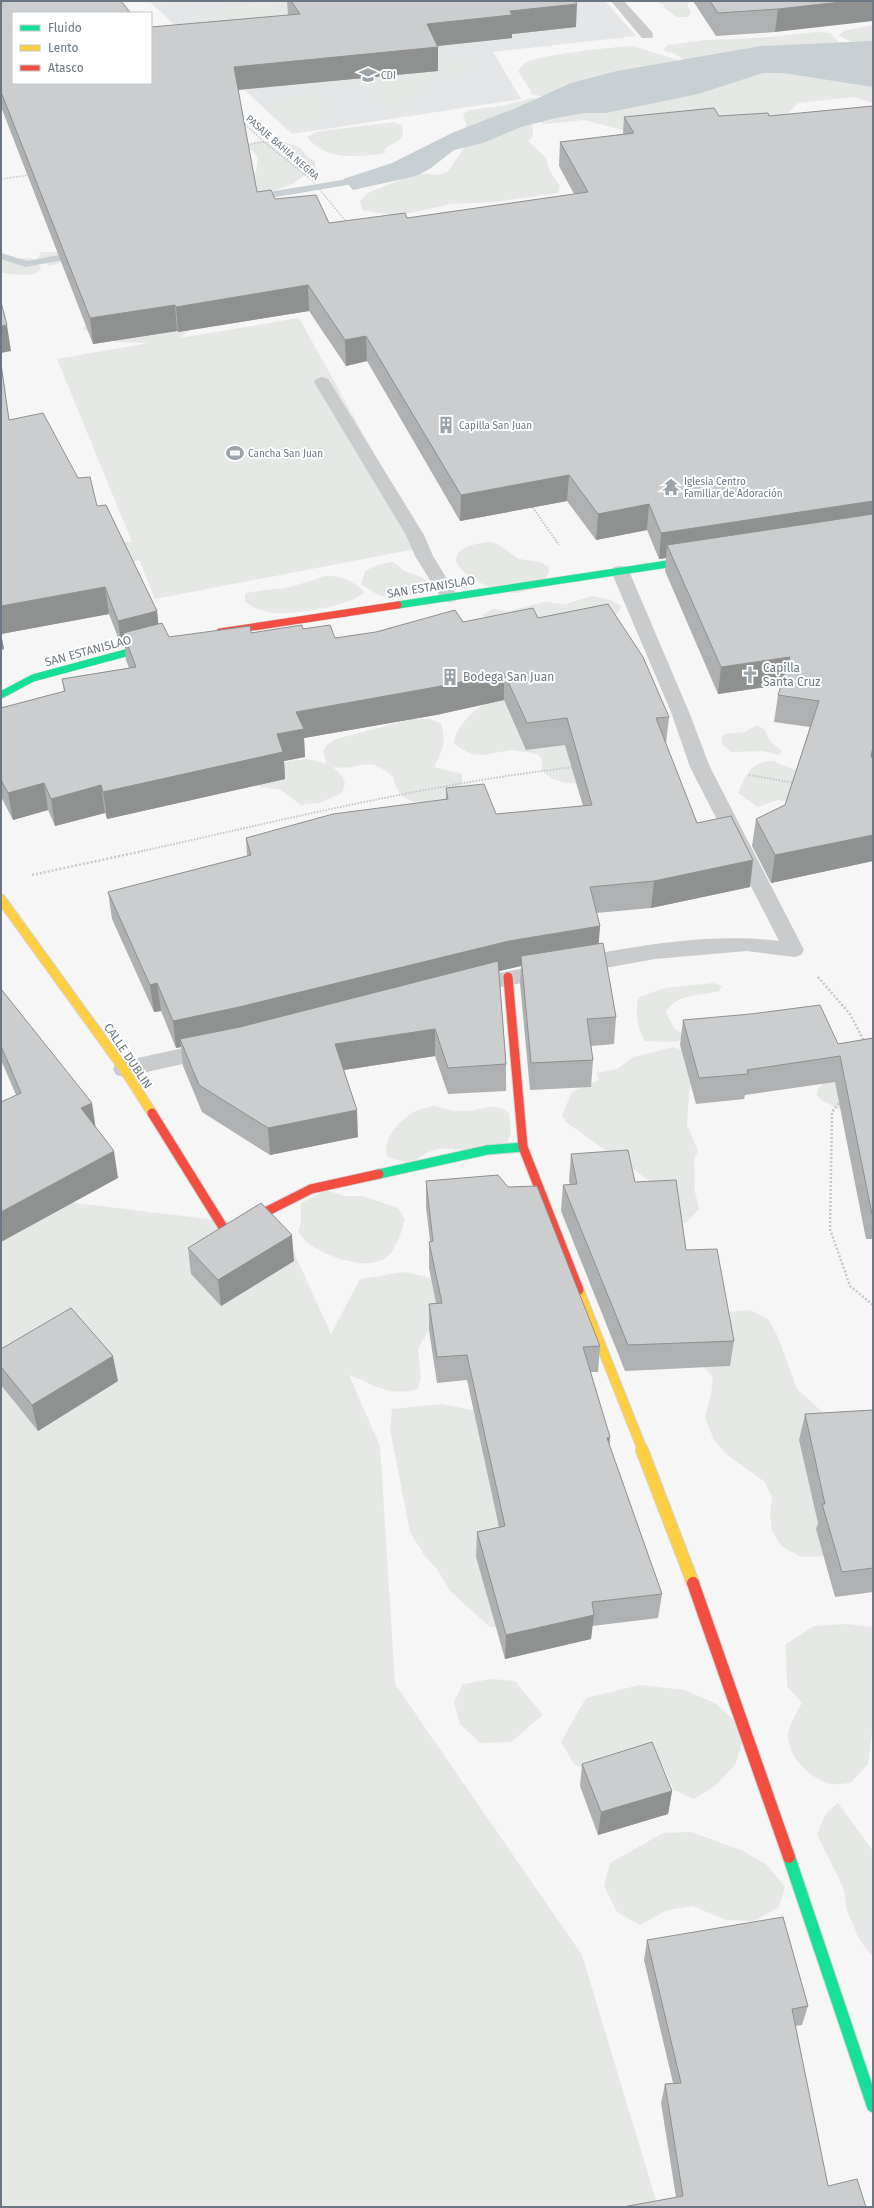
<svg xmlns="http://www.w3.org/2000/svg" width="874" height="2208" viewBox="0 0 874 2208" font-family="'Fira Sans',sans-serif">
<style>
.built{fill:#e5e6e7}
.green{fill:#e5e8e4}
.water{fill:#c9d0d3}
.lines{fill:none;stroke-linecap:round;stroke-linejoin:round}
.stream{fill:#c9d0d3;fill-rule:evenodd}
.fast-far2-casing{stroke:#d2d3d3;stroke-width:8}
.fast-far1-casing{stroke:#d2d3d3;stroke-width:11}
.fast-casing{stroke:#d2d3d3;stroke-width:14}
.slow-far1-casing{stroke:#d2d3d3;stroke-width:11}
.slow-casing{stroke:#d2d3d3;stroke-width:14}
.jam-far2-casing{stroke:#d2d3d3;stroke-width:8}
.jam-far1-casing{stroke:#d2d3d3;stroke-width:11}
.jam-casing{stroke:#d2d3d3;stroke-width:14}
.path-far2{stroke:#c7c8c9;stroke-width:1.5;stroke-dasharray:1.5 1.5;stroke-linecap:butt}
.path-far1{stroke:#c7c8c9;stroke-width:2;stroke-dasharray:1.5 1.5;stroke-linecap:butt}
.path{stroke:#c7c8c9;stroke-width:2.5;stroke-dasharray:2 2;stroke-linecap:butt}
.lane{fill:#c9cbcc;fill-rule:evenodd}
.street{fill:#c9cbcc;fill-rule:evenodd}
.fast-far2{stroke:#16e098;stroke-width:7}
.fast-far1{stroke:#16e098;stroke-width:9}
.fast{stroke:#16e098;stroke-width:12}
.slow-far1{stroke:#ffcf43;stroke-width:9}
.slow{stroke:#ffcf43;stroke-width:12}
.jam-far2{stroke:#f24e42;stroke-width:7}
.jam-far1{stroke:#f24e42;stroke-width:9}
.jam{stroke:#f24e42;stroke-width:12}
.wall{fill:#afb0b1}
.shaded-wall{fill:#8f9090}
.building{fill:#cccdce;stroke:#8f9090}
.labels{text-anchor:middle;stroke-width:4;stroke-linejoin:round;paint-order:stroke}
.far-poi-label{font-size:10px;fill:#6a7782;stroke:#fff;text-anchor:start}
.far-street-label{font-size:10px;fill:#6a7782;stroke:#fff}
.street-label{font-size:12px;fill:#6a7782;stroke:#fff}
.poi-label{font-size:12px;fill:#6a7782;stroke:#fff;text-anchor:start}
</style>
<rect width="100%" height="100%" fill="#f6f6f6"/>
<polygon class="built" points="149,1 605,1 636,36 493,52 521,99 292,134"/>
<g class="green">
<polygon points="155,1 200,1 161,8"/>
<polygon points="272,1 285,20 215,30 202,11"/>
<polygon points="653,1 690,1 687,4 691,13 688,17 677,17 663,7 665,5"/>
<path d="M873 25V45C859 45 851 43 839 35L843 31Z"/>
<polygon points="816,32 830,33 843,47 686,61 674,53 665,52 664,49 668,45 706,40 759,38"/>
<path d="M633 46 678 60 670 65 560 93 541 96 530 94 531 91 518 71C520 69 521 66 524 64 533 55 616 47 633 46Z"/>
<polygon points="873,56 873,103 854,97 798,103 785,116 631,132 584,120 545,124 534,120 660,88"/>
<path d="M454 57C462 58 466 59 470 66 461 83 444 76 429 81 417 85 420 96 413 102 405 109 388 107 380 103 374 99 368 90 365 84L330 79 431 64Z"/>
<path d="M320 95 326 98 325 116C306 124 285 127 270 109 272 96 309 95 320 95Z"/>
<polygon points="532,98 541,99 463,130 467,125 463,114 468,110 503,106"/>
<path d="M394 122 402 125 403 135C399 144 388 143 384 151L386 153C357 157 328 162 307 137L316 132Z"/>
<polygon points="529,123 532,124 533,136 528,141 546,158 550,172 560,186 558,193 494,202 451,204 397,216 362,210 360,201 368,193 417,173 437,175 448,172 465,146"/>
<polygon points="255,141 281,141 294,145 302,149 306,156 315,162 315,168 292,184 265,194 219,183 256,172 258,158 248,146"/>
<polygon points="41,252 65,252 66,261 50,266 38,258"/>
<path d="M30 258 38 262 41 267C38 280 11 273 1 273V259Z"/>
<polygon points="299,318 426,547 155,599 139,560 130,563 117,542 132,542 57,359 149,343 118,342 99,338 83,329 85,325 92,319 190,330 179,338"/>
<path d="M489 542 496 543 519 559 540 562 548 566 549 572C547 575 546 580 543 583 538 588 524 592 517 593 501 594 458 577 456 559 459 545 477 544 489 542Z"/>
<path d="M391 562C398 563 399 568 405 571 413 575 420 575 427 581V584C418 596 395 602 381 596 374 593 368 588 361 585L365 571 377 565Z"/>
<path d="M325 576C343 576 351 580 365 592 351 606 293 615 273 613 263 612 254 608 245 602V593L291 587Z"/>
<path d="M592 596 611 600 621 606C620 614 613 616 606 620L488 621 482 615 493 609 509 611 544 602 566 604Z"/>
<path d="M498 698 552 702 580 783C566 784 552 781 542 771V761L540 756 532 753 512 750 483 755 471 754 454 744C454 726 481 702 498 698Z"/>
<path d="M412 719H430L441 724C447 741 442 752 434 767L462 774C466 809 396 816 394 778 368 753 362 771 333 767L342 776 345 783 342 793 319 803 301 805 281 790 262 787 244 780 288 761 308 759 327 764 323 751 327 745 336 739Z"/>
<polygon points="757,725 765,730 770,741 782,751 779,755 763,751 731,752 722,744 722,738 725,734 744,732"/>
<path d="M774 761 804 774 787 801 777 800 758 807 738 793C747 773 750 762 774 761Z"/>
<path d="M713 983 722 986 719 991C701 996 676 993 666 1012L674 1028 687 1037 676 1042 645 1041C638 1031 634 1008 639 997L665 988Z"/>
<polygon points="674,1047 688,1053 691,1083 689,1092 687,1125 698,1151 694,1159 695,1192 699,1209 686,1223 662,1219 657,1186 631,1168 620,1157 605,1150 566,1122 562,1115 572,1092 599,1080 596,1073 617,1069 632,1058 641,1055"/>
<polygon points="833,1073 841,1110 821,1100 817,1095 818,1089"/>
<path d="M434 1106C443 1108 451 1111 460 1111 479 1113 490 1099 509 1113L511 1134 507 1142C494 1145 480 1149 467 1150 458 1150 448 1148 439 1149 414 1153 421 1170 388 1157 380 1139 402 1117 418 1110 423 1108 429 1107 434 1106Z"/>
<path d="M326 1190 344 1196H363L398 1208 405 1220C401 1232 398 1244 390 1254 372 1274 326 1257 308 1243 304 1240 301 1235 298 1232L301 1222V1203Z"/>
<path d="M42 1199 283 1228 331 1334 360 1279 403 1272 424 1276 443 1283 429 1330 418 1348 421 1378 418 1389C383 1397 378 1385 349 1375L380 1446 395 1684 582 1955 658 2207H1V1206Z"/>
<polygon points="750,1310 768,1319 778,1337 797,1389 830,1419 828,1556 802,1557 782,1547 772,1531 770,1515 772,1497 765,1482 726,1454 714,1440 705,1417 711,1395 713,1377 692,1355 728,1312"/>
<polygon points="442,1404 476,1411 543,1632 490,1627 450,1591 437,1569 424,1555 410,1532 390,1429 392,1409"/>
<path d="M846 1624 873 1627V1723L868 1764 850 1783C844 1783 837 1785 831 1784 811 1779 789 1758 788 1737 788 1726 797 1712 802 1703L787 1686 786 1644 814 1626Z"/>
<polygon points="491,1679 515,1681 543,1715 511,1742 480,1743 460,1724 454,1702 463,1684"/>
<polygon points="640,1685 684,1690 715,1703 746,1731 735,1765 715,1786 694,1799 674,1790 662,1764 619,1759 605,1779 574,1764 561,1742 586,1698"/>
<polygon points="838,1803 873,1851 873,1957 859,1939 847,1910 843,1887 817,1834 826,1813"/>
<polygon points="691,1832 741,1850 767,1865 785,1887 779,1907 754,1921 727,1920 692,1906 665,1911 640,1925 617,1912 604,1886 610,1863 663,1833"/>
</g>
<polygon class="water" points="873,41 873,87 783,73 763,73 698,94 606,113 584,113 556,118 521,127 483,143 454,150 431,168 416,176 353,190 343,179 392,163 452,133 516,108 571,83 617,71 761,46"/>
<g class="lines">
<g class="stream">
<polygon points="367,176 372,179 371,181 276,197 253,204 248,201 274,191"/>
<polygon points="80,251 85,254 84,256 26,267 1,259 1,253 27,261"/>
</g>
<g class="fast-far2-casing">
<g id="fast-far2">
<polyline points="398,605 694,560"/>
<polyline points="1,695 33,678 155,645"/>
</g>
</g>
<g class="fast-far1-casing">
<polyline id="fast-far1" points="379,1174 487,1150 523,1147"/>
</g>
<g class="fast-casing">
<polyline id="fast" points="789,1857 873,2106"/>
</g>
<g class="slow-far1-casing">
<g id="slow-far1">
<polyline points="1,899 124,1069 152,1113"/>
<polyline points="579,1290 643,1451"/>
</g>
</g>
<g class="slow-casing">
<polyline id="slow" points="642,1450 693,1583"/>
</g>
<g class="jam-far2-casing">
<polyline id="jam-far2" points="220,632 398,605"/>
</g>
<g class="jam-far1-casing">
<g id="jam-far1">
<polyline points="508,977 523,1147 579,1290"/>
<polyline points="152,1113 226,1232 311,1189 379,1174"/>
</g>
</g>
<g class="jam-casing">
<polyline id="jam" points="693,1583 789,1857"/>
</g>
<g class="path-far2">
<polyline points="120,1 132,13"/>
<polyline points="243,122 264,142 313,181 347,223"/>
<polyline points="245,145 264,142"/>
<polyline points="1,179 30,175"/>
</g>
<g class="path-far1">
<polyline points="531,505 559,545"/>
<polyline points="749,775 795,783"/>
<path d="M138 852C283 820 427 784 574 767"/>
</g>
<g class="path">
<polyline points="32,875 143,851"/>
<polyline points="818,977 850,1014 864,1041"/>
<polyline points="841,1100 832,1112 830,1229 850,1286 873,1305"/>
</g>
<polygon class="lane" points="322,377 328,379 330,382 424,535 433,556 458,597 455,601 449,602 443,601 415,556 406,535 314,382 316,379"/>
<g class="street">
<polygon points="611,1 624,1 652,32 653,35 652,38 642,38"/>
<path d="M620 566 626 567 629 571 689 712 710 767 804 950 801 955 794 957 747 951 655 959 489 989 482 987 479 982 482 977 489 975C579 958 689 929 779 941L690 767 671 712 611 571 614 567Z"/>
<polygon points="211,1042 219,1044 222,1050 219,1056 124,1077 116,1075 113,1069 116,1063 124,1061"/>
</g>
<use href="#fast-far2" class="fast-far2"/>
<use href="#fast-far1" class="fast-far1"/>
<use href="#fast" class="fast"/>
<use href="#slow-far1" class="slow-far1"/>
<use href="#slow" class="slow"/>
<use href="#jam-far2" class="jam-far2"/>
<use href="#jam-far1" class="jam-far1"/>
<use href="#jam" class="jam"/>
</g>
<g class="wall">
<polygon points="1,1 13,83 288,15 287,1 575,1 576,27 512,34 512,38 438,46 438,71 238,90 257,192 329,223 407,218 574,194 559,166 560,142 623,134 624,117 769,116 873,106 873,755 872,758 873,759 873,861 771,883 752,846 756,819 785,805 810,727 774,722 778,695 781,685 718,694 665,571 666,558 659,559 647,530 596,540 567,501 460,521 367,361 346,366 309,311 178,332 177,331 93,344 1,107"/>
<polygon points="693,1 873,1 775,32 716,36"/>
<polygon points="1,363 9,420 78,478 97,506 157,611 158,624 169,637 251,633 303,629 335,638 463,622 538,618 669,717 666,744 697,823 750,887 651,908 596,913 600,926 598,943 616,1017 614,1044 591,1046 593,1060 591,1087 530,1090 520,983 521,966 499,971 506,1064 506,1091 448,1094 435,1056 344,1070 358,1137 270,1155 202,1112 183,1066 181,1047 176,1048 161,1011 154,1012 112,919 108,892 247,856 246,838 446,799 446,788 496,814 583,806 565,745 526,750 504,700 436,715 304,738 305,757 284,761 285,779 107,819 105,813 55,826 48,810 13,820 1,797 1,708 64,692 62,679 129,668 126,660 125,647 122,648 109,614 1,634 4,649 1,650"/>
<polygon points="1,989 96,1127 118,1178 16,1095 1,1060"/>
<polygon points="683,1020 838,1044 873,1038 873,1239 866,1239 835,1082 745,1095 744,1099 696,1104 680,1045"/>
<polygon points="571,1154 635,1182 686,1250 734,1341 730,1366 625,1371 561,1211 563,1185 570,1185 569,1181"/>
<polygon points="426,1181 600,1346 598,1372 591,1372 609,1445 662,1594 658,1618 592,1626 591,1639 505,1659 476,1557 477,1532 499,1527 467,1380 437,1383 429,1330 429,1304 436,1303 429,1268 429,1242 430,1241 426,1207"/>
<polygon points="188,1248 294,1261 221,1306 191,1274"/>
<polygon points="1,1349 118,1381 38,1431 1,1385"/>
<polygon points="873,1410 873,1592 835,1597 816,1529 818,1523 799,1440 805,1414"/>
<polygon points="582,1764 672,1791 668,1814 598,1835 580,1786"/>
<polygon points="647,1940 808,2006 802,2025 795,2026 828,2186 676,2197 661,2103 665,2084 673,2083 644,1960"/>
</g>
<g class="shaded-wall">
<polygon points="850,1 873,1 873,21 775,32 778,9"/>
<polygon points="577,4 576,27 512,34 512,38 427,47 427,24 510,11"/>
<polygon points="438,47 438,71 236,90 234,67"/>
<polygon points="308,285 309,311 178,332 176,307"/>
<polygon points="175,305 177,331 93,344 90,318"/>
<polygon points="7,325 11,351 1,353 1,326"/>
<polygon points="366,336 367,361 346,366 345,340"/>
<polygon points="569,475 567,501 460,521 461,495"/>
<polygon points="873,501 873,527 667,545 666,558 659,559 661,533"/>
<polygon points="649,504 647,530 596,540 598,514"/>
<polygon points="105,587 109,614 1,634 4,649 1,650 1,606"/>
<polygon points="157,611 160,638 123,633 125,647 122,648 118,621"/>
<polygon points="790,657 786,684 718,694 721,667"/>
<polygon points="504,673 504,700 436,715 304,738 305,757 284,761 285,779 107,819 103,792 277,734 296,712"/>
<polygon points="873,747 873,755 866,783 871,756"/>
<polygon points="44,783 48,810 13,820 8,793"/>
<polygon points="101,785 105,813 55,826 51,799"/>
<polygon points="873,835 873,861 771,883 775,855"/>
<polygon points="753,860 750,887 651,908 654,881"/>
<polygon points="600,926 598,953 521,956 521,966 508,969 242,1035 180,1039 181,1047 176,1048 173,1021 509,941"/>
<polygon points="157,983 161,1011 154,1012 150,985"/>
<polygon points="435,1029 435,1056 337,1071 335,1044"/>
<polygon points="92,1103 96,1130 81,1108"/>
<polygon points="357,1110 358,1137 270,1155 268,1128"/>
<polygon points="114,1151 118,1178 1,1242 1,1212"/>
<polygon points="292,1235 294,1261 221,1306 218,1280"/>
<polygon points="113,1356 118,1381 38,1431 32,1405"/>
<polygon points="610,1437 608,1463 607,1438"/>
<polygon points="594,1615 591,1639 505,1659 506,1635"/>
<polygon points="672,1791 668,1814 598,1835 601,1812"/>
</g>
<g class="building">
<polygon points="1,1 121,1 130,13 13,13 13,83 151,83 151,27 300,14 291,1 575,1 577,4 510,11 512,15 427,24 438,47 234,67 257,192 271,190 275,199 316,195 329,223 405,213 407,218 588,192 560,142 634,133 624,117 714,108 719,116 768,113 769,116 873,106 873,501 661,533 649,504 598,514 569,475 461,495 366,336 345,340 308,285 176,307 175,305 90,318 1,92"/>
<polygon points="710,1 850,1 778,9 718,13"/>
<polygon points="1,302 7,325 1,326"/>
<polygon points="1,364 9,420 43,413 78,478 90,477 97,506 106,505 157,611 118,621 105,587 1,606"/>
<polygon points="873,514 873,747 871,756 873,759 873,835 775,855 756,819 785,805 819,701 778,695 790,657 721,667 667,545"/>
<polygon points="608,604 643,657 669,717 656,718 697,823 731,816 753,860 654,881 590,887 600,926 509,941 239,1007 173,1021 157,983 150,985 108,892 251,855 246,838 333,814 448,799 446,788 484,784 496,814 592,805 567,718 527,723 504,673 436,687 296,712 304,729 277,734 283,752 103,792 101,785 51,799 44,783 8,793 1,780 1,708 65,691 62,679 136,667 123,633 162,623 169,637 250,626 251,633 302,625 303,629 330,625 335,638 376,632 455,610 463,622 533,608 538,618"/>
<polygon points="603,943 616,1017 587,1019 593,1060 531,1063 521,956"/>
<polygon points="498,961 506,1064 448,1068 435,1029 335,1044 357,1110 268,1128 199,1085 180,1039 240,1027"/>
<polygon points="1,989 92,1103 81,1108 114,1151 1,1212 1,1102 21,1093 1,1046"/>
<polygon points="820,1005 838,1044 873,1038 873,1214 872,1214 840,1056 747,1070 748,1074 699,1078 683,1020 751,1014"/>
<polygon points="628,1150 635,1182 676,1180 686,1250 717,1249 734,1341 628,1345 563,1185 577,1184 571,1154"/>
<polygon points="498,1175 508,1187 537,1186 600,1346 583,1347 610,1437 607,1438 662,1594 592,1602 594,1615 506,1635 477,1532 505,1526 467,1355 437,1357 429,1304 442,1303 429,1242 433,1241 426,1181"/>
<polygon points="261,1203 292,1235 218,1280 188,1248"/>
<polygon points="71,1308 113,1356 32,1405 1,1367 1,1349"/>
<polygon points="873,1410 873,1568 842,1572 822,1504 825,1504 805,1414"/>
<polygon points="652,1742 672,1791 601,1812 582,1764"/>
<polygon points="783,1917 808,2006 792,2009 828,2186 857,2179 866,2207 623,2207 683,2196 665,2084 681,2083 647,1940"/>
</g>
<defs>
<g id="school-bare" transform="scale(1.38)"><path d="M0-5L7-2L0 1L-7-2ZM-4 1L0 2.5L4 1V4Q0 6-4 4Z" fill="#9ba3ab" stroke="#fff" stroke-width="2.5" paint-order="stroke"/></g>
<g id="building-bare" transform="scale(1.38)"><path d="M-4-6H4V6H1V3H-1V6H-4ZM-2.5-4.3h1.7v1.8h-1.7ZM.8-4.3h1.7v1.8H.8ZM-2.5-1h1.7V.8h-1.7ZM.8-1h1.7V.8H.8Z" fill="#9ba3ab" stroke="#fff" stroke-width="2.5" paint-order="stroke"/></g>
<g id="stadium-bare" transform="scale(1.38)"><path d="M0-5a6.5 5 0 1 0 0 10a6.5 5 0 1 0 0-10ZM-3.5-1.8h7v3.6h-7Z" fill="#9ba3ab" stroke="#fff" stroke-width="2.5" paint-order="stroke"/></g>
<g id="temple-bare" transform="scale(1.38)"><path d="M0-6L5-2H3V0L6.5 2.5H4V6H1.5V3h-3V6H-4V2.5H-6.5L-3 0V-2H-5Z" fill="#9ba3ab" stroke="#fff" stroke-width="2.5" paint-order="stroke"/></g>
<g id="church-bare" transform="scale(1.38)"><path d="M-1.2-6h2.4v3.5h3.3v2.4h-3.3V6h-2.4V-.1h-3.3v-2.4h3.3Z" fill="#9ba3ab" stroke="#fff" stroke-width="2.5" paint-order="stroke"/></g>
</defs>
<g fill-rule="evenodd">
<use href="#school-bare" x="368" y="75"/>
<use href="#building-bare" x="446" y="425"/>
<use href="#stadium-bare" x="235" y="453"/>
<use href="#temple-bare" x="671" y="487"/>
<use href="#church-bare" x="750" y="675"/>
<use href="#building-bare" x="450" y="677"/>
</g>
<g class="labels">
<g class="far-poi-label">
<text x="381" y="79">CDI</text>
<text x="459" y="429">Capilla San Juan</text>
<text x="248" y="457">Cancha San Juan</text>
<text x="684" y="485">Iglesia Centro<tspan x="684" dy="12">Familiar de Adoración</tspan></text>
</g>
<g class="far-street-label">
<text transform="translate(283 147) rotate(41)" y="4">PASAJE BAHIA NEGRA</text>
</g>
<g class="street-label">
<text transform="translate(431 587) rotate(-9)" y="4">SAN ESTANISLAO</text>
<text transform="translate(88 651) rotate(-15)" y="4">SAN ESTANISLAO</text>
<text transform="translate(128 1056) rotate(56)" y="4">CALLE DUBLIN</text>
</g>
<g class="poi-label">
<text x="763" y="672">Capilla<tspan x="763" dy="14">Santa Cruz</tspan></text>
<text x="463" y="681">Bodega San Juan</text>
</g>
</g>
<rect width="874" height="2208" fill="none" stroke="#6a7782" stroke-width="4"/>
<rect x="12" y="12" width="140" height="72" fill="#ffffff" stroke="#c3c9cd"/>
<rect x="20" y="25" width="20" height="6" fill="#16e098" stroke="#c3c9cd"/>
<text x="48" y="32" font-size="12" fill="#6a7782">Fluido</text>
<rect x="20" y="45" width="20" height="6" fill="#ffcf43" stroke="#c3c9cd"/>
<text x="48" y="52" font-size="12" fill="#6a7782">Lento</text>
<rect x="20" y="65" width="20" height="6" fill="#f24e42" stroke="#c3c9cd"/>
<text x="48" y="72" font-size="12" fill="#6a7782">Atasco</text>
</svg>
